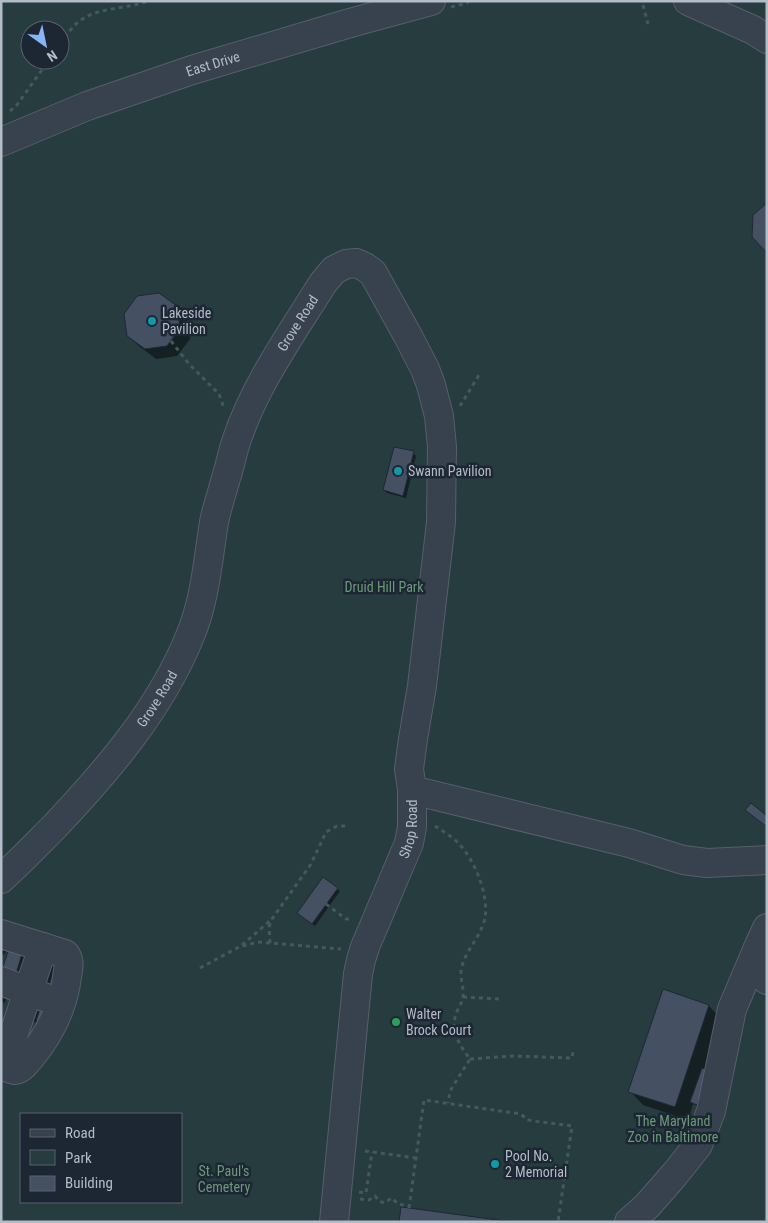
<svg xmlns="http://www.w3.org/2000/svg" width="768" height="1223" viewBox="0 0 768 1223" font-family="'Roboto Condensed',sans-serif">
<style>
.green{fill:#263c3f;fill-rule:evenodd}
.shadow{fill:#0007}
.building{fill:#455162;stroke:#1f2835}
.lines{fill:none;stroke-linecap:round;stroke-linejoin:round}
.minor-casing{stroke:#565f6c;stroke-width:30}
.path{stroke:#44595c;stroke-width:3;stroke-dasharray:4 4;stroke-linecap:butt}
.minor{stroke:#38414e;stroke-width:28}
.culture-dot{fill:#0f9aa8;stroke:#1d2633;stroke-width:2}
.leisure-dot{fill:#2e9e5b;stroke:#1d2633;stroke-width:2}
.labels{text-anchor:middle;stroke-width:5;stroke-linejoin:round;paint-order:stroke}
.street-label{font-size:14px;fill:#b4bcc9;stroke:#1d2633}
.poi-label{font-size:14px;fill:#b4bcc9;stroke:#1d2633;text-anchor:start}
.park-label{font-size:14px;fill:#6b9a76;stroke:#1d2633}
</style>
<rect width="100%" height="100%" fill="#242f3e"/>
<path class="green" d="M1 1H767V1222H1ZM30 30H60V60H30ZM21 1114H181V1202H21Z"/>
<g class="shadow">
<polygon points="176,307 187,318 190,339 177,356 156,359 139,346 128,336"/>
<polygon points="413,453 416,456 406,498 387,493 384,490"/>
<polygon points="337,889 340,891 315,926 302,916"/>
<polygon points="1,943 8,948 6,952 1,957"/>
<polygon points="11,947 25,954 19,976 7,973"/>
<polygon points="48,958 56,963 49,986 44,984"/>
<polygon points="1,996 6,999 5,1003 1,1001"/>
<polygon points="33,1005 41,1009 39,1023 31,1021"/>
<polygon points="709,1006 722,1020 705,1071 700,1107 693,1104 688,1120 643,1105 630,1091"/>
</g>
<g class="building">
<polygon points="767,203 767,253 752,237 753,215"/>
<polygon points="159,293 177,306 180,328 167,346 145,349 127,336 124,314 137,296"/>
<polygon points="394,447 414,451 403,496 383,490"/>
<polygon points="751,803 767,816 767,827 745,810"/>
<polygon points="323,877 338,888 312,924 297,913"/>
<polygon points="10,945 23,950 16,974 2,970"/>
<polygon points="663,989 709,1005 675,1107 628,1092"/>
<polygon points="41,1006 49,1009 44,1024 36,1021"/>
<polygon points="702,1068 709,1071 697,1105 690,1102"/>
<polygon points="401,1207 409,1208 512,1222 399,1222"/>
</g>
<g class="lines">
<g class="minor-casing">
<g id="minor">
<polyline points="688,1 753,30 767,39"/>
<path id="s1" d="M1 142 87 106 192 70 350 23 431 1"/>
<path id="s2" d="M1 879C20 862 37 844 55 826 108 770 161 708 190 636 205 601 208 560 214 522 217 507 222 493 226 478 230 466 232 454 236 442 254 386 292 333 323 283L334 270 346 264 356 263 365 267 373 273 408 336 425 369 431 385 439 416 442 447 441 522 422 686 413 739 409 769 412 790"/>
<polyline points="767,928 757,950 767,980"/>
<path d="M1 934 65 954C71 961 68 969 67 977 63 1008 50 1034 30 1058 25 1063 22 1069 15 1070L1 1066"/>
<polyline points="1,981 44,997"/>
<polyline points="3,1066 43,947"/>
<path id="s3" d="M334 1222 358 974 361 960 365 947 409 843 412 827V790L629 843 683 860 707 863 767 860"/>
<polyline points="629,1222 647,1206 675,1174 698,1145 711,1111 732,1009 757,950"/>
</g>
</g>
<g class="path">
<polyline points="643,5 648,24"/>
<polyline points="451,7 467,3 469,1"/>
<path d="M60 44C67 34 74 24 84 18 100 8 128 8 146 2"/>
<polyline points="10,111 17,105 49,60"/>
<polyline points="171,341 189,364 219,394 224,408"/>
<polyline points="460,406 479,375"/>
<path d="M435 826C443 831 453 837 459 844 475 860 489 896 485 918 481 936 467 949 462 966 459 977 464 986 463 996 463 1002 458 1008 456 1014 450 1031 460 1046 470 1059L450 1091 448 1103"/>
<polyline points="326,904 346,919 353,919"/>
<polyline points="270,943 269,927 272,919 311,864 326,832 337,826 346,826"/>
<polyline points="242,945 271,920"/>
<polyline points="200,968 239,947 258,942 341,949"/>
<polyline points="463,997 499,999"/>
<polyline points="470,1059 512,1056 572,1058 573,1051"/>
<polyline points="365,1151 416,1158"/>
<polyline points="359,1192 366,1193 372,1152"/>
<polyline points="360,1199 369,1200 375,1196 379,1201 384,1203 392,1198 398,1204 409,1206"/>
<polyline points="409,1208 424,1100 521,1114 527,1120 572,1126 558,1222"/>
</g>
<use href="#minor" class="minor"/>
</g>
<g class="culture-dot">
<circle cx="152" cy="321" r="5"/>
<circle cx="398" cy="471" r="5"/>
<circle cx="495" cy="1164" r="5"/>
</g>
<circle class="leisure-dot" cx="396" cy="1022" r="5"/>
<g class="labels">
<g class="street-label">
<text dy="5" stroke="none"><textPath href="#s1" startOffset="226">East Drive</textPath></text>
<text dy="5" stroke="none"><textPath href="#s2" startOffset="644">Grove Road</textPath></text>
<text dy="5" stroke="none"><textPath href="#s2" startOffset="239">Grove Road</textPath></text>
<text dy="5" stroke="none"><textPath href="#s3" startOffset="404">Shop Road</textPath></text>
</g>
<g class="poi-label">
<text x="162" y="318">Lakeside<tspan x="162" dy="16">Pavilion</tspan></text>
<text x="408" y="476">Swann Pavilion</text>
<text x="406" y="1019">Walter<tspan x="406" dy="16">Brock Court</tspan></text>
<text x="505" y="1161">Pool No.<tspan x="505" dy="16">2 Memorial</tspan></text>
</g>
<g class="park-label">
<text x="384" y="592">Druid Hill Park</text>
<text x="673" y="1126">The Maryland<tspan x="673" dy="16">Zoo in Baltimore</tspan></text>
<text x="224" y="1176">St. Paul's<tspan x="224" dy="16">Cemetery</tspan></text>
</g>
</g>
<rect width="768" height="1223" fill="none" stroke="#b4bcc9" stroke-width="5"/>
<rect x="20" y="1113" width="162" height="90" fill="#1d2633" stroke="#59626f"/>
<rect x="30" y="1129" width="25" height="8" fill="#38414e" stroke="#59626f"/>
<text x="65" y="1138" font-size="15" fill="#b4bcc9">Road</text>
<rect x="30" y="1150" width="25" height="15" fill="#263c3f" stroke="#59626f"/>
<text x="65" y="1163" font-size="15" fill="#b4bcc9">Park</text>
<rect x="30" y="1176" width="25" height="15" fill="#455162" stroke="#59626f"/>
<text x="65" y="1188" font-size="15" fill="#b4bcc9">Building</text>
<g transform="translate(45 45) rotate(147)"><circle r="24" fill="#1d2633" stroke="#59626f"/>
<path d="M0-4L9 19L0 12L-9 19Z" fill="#8ab4f8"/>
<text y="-8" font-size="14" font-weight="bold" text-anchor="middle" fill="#b4bcc9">N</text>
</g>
</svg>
